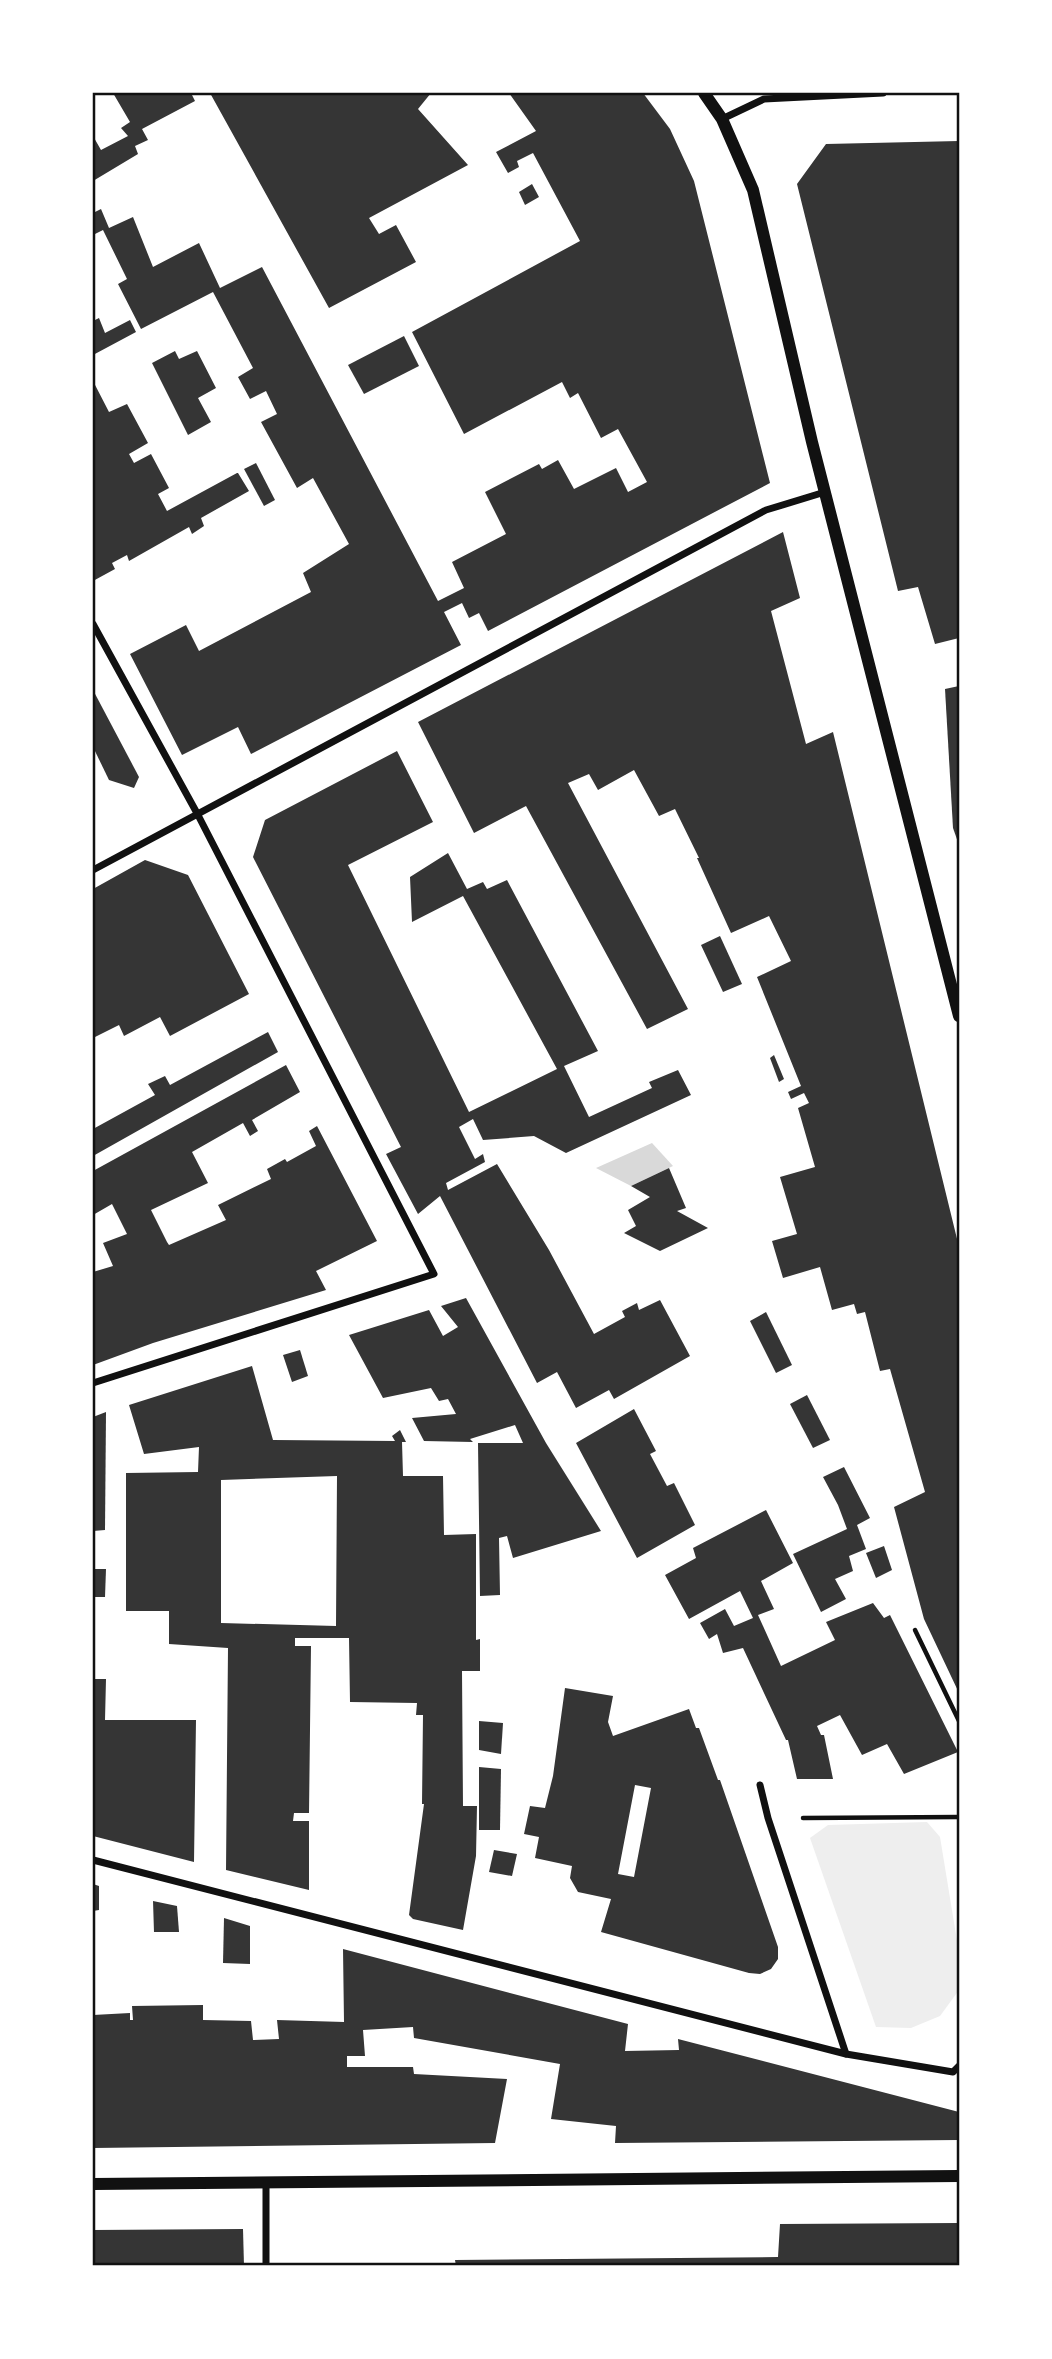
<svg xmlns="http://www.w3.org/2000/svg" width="1052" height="2359" viewBox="0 0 1052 2359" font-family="'Titillium Web',sans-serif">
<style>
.green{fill:#eee}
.water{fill:#d9d9d9}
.building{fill:#353535;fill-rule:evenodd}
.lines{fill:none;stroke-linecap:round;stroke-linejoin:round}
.path{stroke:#111;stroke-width:4.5}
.minor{stroke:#111;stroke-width:7}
.tertiary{stroke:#111;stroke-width:12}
.neatline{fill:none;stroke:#111;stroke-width:2.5}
</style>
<rect width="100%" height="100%" fill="#fff"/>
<polygon class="green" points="927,1822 940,1837 959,1953 959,1990 940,2016 911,2028 876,2027 810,1838 828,1825"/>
<polygon class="water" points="652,1143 673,1166 631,1186 596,1168"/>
<g class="building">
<polygon points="113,93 191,93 195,101 142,129 148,140 135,146 138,154 93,181 93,136 101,150 128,136 121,128 130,122"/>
<polygon points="210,93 431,93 418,109 468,165 369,218 379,234 396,225 416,262 329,308"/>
<polygon points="509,93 643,93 670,129 694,181 770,483 488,631 479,613 469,618 462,603 444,612 461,645 251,754 238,727 182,755 130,654 186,625 199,651 311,592 303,573 349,544 313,478 297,488 261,422 277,414 266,391 250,399 238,377 253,368 213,292 141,329 118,284 127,279 103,230 93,235 93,213 101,209 109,228 133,217 153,267 199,243 220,288 262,267 438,601 464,588 452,562 506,534 485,492 539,464 542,469 558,460 574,489 616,468 628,492 647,482 618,429 601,438 578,393 570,398 562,382 464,434 412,332 580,241 533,153 517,161 519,167 508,173 496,152 536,131"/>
<polygon points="959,141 959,638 935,644 918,587 898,591 797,184 826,144"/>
<polygon points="532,184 539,197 525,205 519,192"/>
<polygon points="99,318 105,333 130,320 136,332 93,355 93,321"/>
<polygon points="404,336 419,366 364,394 348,365"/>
<polygon points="175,351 179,359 197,351 216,388 198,398 211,422 188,435 152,363"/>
<polygon points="93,381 109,412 127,404 148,443 129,454 134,463 151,454 169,488 158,494 167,511 237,473 238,473 249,491 201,518 204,526 192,534 189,527 129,561 127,555 112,563 115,569 93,581"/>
<polygon points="256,463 275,500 264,506 244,469"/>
<polygon points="783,532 800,598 771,611 806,744 833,732 959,1247 959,1693 924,1619 894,1507 925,1492 890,1369 880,1371 865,1312 857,1314 854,1304 832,1310 820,1267 783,1278 772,1241 797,1234 780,1177 815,1167 798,1108 809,1103 804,1093 791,1099 788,1092 801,1086 757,977 791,961 769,916 731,933 697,858 699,858 675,809 659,816 634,770 598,790 589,774 568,783 688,1009 647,1029 526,806 474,833 418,722"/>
<polygon points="959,686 959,845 953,828 945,689"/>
<polygon points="93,690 139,777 134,788 109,780 93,747"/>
<polygon points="397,751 433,822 348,865 469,1112 557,1069 463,896 412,922 410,877 448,853 467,889 483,882 487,889 507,880 598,1051 564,1066 589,1117 652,1088 649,1082 678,1070 691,1095 566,1153 534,1136 483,1140 473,1119 459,1127 475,1159 483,1154 485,1162 446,1183 448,1190 497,1164 549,1250 594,1334 625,1317 622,1311 637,1303 639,1310 660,1300 690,1356 614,1399 609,1390 576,1408 557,1372 537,1383 440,1196 418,1214 386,1154 401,1147 253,857 265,820"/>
<polygon points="145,860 188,875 249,994 170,1036 160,1017 124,1036 119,1025 93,1038 93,889"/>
<polygon points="720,936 742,984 723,992 701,945"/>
<polygon points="268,1032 278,1052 93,1156 93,1129 155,1095 148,1084 165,1076 170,1085"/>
<polygon points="774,1055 784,1079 779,1082 770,1058"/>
<polygon points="286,1065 300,1092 252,1120 258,1131 250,1136 243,1123 192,1152 208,1183 151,1210 167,1242 169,1245 226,1220 218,1205 271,1179 267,1169 285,1159 287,1162 316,1146 309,1131 317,1126 377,1241 316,1271 326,1290 153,1343 93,1365 93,1272 113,1266 103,1243 127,1234 112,1204 93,1215 93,1171"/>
<polygon points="669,1168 686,1208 677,1211 708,1228 660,1251 624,1233 636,1226 628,1210 650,1197 631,1186"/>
<polygon points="466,1298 546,1443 601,1531 513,1558 507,1536 499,1538 500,1595 480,1596 478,1443 523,1443 515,1425 470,1439 473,1442 424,1441 412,1418 456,1414 448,1399 439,1401 431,1388 383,1398 349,1335 429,1310 443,1336 458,1327 441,1306"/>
<polygon points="766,1312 792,1365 776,1373 750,1321"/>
<polygon points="300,1350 308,1376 292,1382 283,1355"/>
<path d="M252 1366 273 1440 395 1441 392 1436 400 1430 406 1442H402L403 1476H443L444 1535 476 1534V1640L480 1639V1671H462L463 1806H477L476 1856 463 1930 413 1919 409 1915 424 1804H422L423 1715H416L417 1703 350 1702 349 1638H295V1646H311L309 1813H294L293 1821H309V1890L226 1870 228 1648 169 1644V1611H126V1473L198 1472 199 1447 144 1454 129 1405ZM337 1476 336 1626 221 1623V1480Z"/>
<polygon points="807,1395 830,1440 813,1448 790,1404"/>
<polygon points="634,1409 656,1451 650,1454 667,1486 674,1483 695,1525 637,1558 576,1443"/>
<polygon points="106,1412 105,1530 93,1531 93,1417"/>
<polygon points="844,1467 870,1518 857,1525 866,1549 849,1556 853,1571 835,1579 846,1599 821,1612 793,1554 847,1529 838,1505 823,1477"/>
<polygon points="766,1510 793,1563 761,1581 774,1609 758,1615 781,1666 835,1640 826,1622 873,1603 884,1618 890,1615 958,1752 904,1774 887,1744 862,1755 840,1715 817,1726 821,1735 824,1735 833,1779 797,1779 788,1740 786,1740 743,1648 723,1653 717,1634 709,1639 700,1623 725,1609 734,1626 753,1618 740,1591 689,1619 665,1575 696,1558 693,1548"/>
<polygon points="884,1546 892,1570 876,1578 866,1553"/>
<polygon points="93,1569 106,1569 105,1597 93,1597"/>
<polygon points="93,1679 106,1679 105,1720 196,1720 194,1862 93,1836"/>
<path d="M565 1688 613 1696 608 1722 613 1736 689 1709 696 1728H699L718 1780H720L778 1947V1959L771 1969 760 1974 749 1973 601 1932 611 1899 578 1892 570 1878 572 1866 535 1858 539 1837 524 1834 530 1806 545 1808 553 1776ZM635 1785 651 1788 634 1877 618 1874Z"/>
<polygon points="479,1721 503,1723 501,1754 479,1750"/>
<polygon points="479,1767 501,1769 500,1830 479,1830"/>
<polygon points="494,1850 517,1854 512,1876 489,1872"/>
<polygon points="93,1884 99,1886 99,1910 93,1911"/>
<polygon points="153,1901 177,1906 179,1932 154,1932"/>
<polygon points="224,1918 250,1926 250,1964 223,1963"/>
<polygon points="343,1949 628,2024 625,2051 679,2050 678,2039 959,2112 959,2140 615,2143 616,2126 551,2119 560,2064 414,2038 413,2027 363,2030 365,2056 347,2056 347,2067 413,2067 414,2074 507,2079 495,2143 93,2148 93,2015 130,2013 130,2020 133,2020 132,2006 203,2005 203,2020 251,2021 253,2040 279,2039 277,2020 344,2022"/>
<polygon points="959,2223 959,2266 456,2266 455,2260 778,2257 780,2224"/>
<polygon points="243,2229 244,2266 93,2266 93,2230"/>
</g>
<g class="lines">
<g class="path">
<polyline points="915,1630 959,1721"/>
<polyline points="803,1818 959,1817"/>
</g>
<g class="minor">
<polyline points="722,119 764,99 883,93"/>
<polyline points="93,624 198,815 434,1274 93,1383"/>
<polyline points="93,870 766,510 825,492"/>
<polyline points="760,1785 768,1818 846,2054"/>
<polyline points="93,1860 846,2054 953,2072 959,2066"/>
<polyline points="266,2183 266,2266"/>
</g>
<g class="tertiary">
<polyline points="704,93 722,119 753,190 812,442 959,1016"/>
<polyline points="93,2184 959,2176"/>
</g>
</g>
<rect width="1052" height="2359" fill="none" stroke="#ffffff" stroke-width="189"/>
<rect x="94" y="94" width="864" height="2170" class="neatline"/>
</svg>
